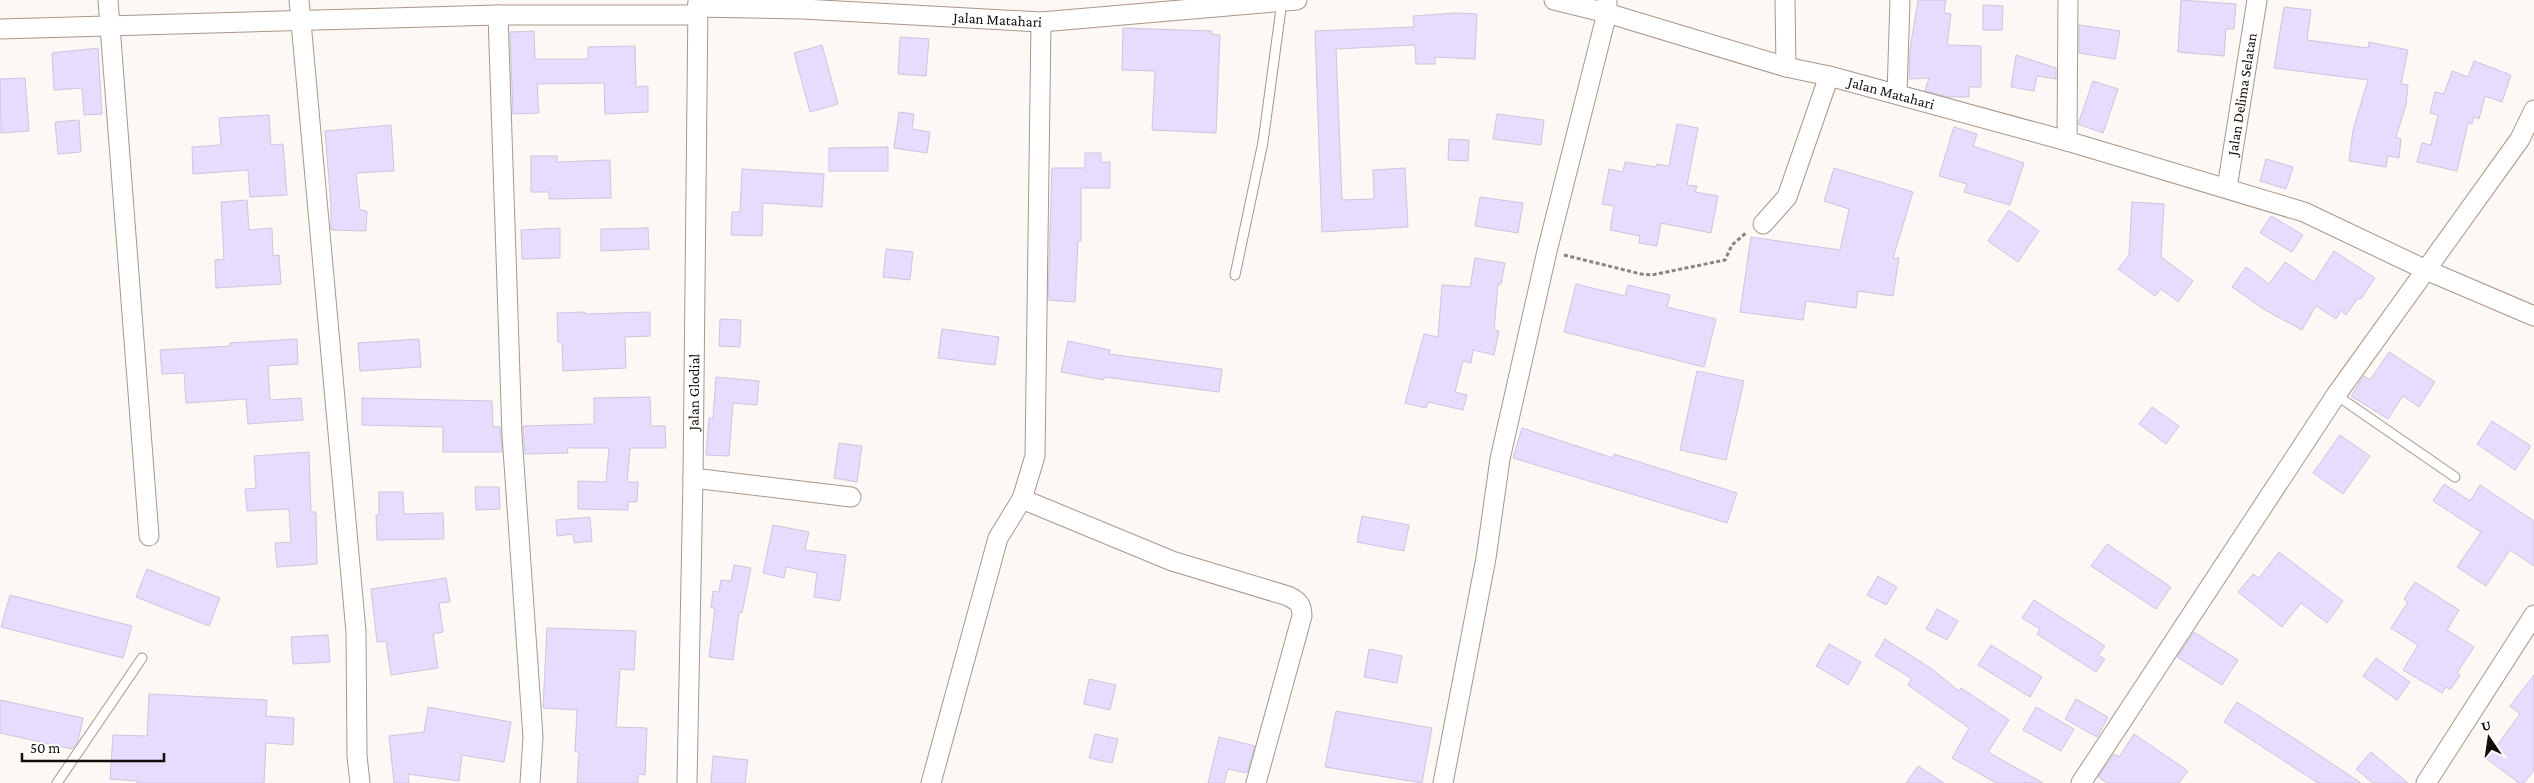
<svg xmlns="http://www.w3.org/2000/svg" width="2534" height="783" viewBox="0 0 2534 783" font-family="'Crimson Pro',serif">
<style>
.building{fill:#e6dcfd;stroke:#cdc6dd}
.lines{fill:none;stroke-linecap:round;stroke-linejoin:round}
.lane-casing{stroke:#ab9689;stroke-width:11}
.street-casing{stroke:#ab9689;stroke-width:21}
.path{stroke:#8a8481;stroke-width:3;stroke-dasharray:4 2.5;stroke-linecap:butt}
.lane{stroke:#fff;stroke-width:9}
.street{stroke:#fff;stroke-width:19}
.labels{text-anchor:middle;stroke-width:4;stroke-linejoin:round;paint-order:stroke}
.street-label{font-size:15px;fill:#130c08;stroke:#fff}
</style>
<rect width="100%" height="100%" fill="#fcf8f5"/>
<g class="building">
<polygon points="1918,0 1946,0 1944,13 1951,14 1947,45 1981,46 1981,87 1969,87 1969,97 1949,97 1925,91 1929,78 1909,79 1910,49"/>
<polygon points="2181,0 2236,4 2234,29 2226,29 2224,56 2178,52"/>
<polygon points="1983,5 2003,6 2002,30 1983,30"/>
<polygon points="2284,7 2311,10 2307,40 2368,48 2369,42 2408,50 2401,84 2408,85 2406,105 2396,137 2401,139 2399,158 2388,156 2386,167 2349,161 2353,130 2368,80 2274,68"/>
<polygon points="1456,13 1477,14 1475,59 1435,57 1435,64 1416,64 1415,45 1336,49 1342,200 1374,199 1373,170 1405,168 1408,227 1322,232 1315,31 1414,27 1413,16"/>
<polygon points="2079,25 2120,31 2115,59 2079,53"/>
<polygon points="1123,28 1212,31 1211,34 1220,35 1216,133 1152,130 1155,71 1122,70"/>
<polygon points="534,31 535,59 588,59 588,47 635,46 636,87 648,86 648,112 605,114 604,83 537,84 539,113 513,114 510,32"/>
<polygon points="900,37 929,39 926,76 898,74"/>
<polygon points="822,45 838,104 810,112 794,53"/>
<polygon points="98,48 102,114 84,115 82,88 54,90 52,53"/>
<polygon points="2016,55 2056,68 2056,79 2037,76 2034,91 2011,87"/>
<polygon points="2474,61 2511,75 2502,102 2485,96 2479,119 2474,117 2472,124 2468,123 2457,171 2417,162 2422,143 2431,145 2438,115 2430,113 2435,92 2444,94 2452,71 2468,77"/>
<polygon points="25,78 29,131 1,133 0,79"/>
<polygon points="2093,81 2118,89 2103,133 2078,124"/>
<polygon points="899,112 914,114 912,129 930,132 927,153 894,148"/>
<polygon points="1497,114 1544,120 1541,145 1493,139"/>
<polygon points="269,115 271,145 283,144 287,195 250,197 248,170 193,174 192,147 221,145 219,118"/>
<polygon points="79,120 81,152 58,154 55,122"/>
<polygon points="1677,124 1698,128 1687,185 1697,186 1695,192 1718,196 1711,233 1661,223 1657,246 1639,243 1640,236 1610,230 1614,206 1602,204 1609,169 1623,172 1625,162 1656,167 1657,164 1669,166"/>
<polygon points="391,125 394,171 356,173 360,210 367,211 366,231 331,230 331,205 325,131"/>
<polygon points="1954,127 1977,134 1973,146 2024,163 2010,205 1964,192 1967,184 1939,176"/>
<polygon points="1449,139 1469,140 1468,161 1448,160"/>
<polygon points="888,147 888,171 829,171 829,148"/>
<polygon points="1085,153 1101,153 1101,162 1110,162 1110,188 1081,188 1081,241 1078,241 1075,302 1048,300 1052,168 1085,168"/>
<polygon points="531,156 557,156 557,162 610,160 611,198 549,199 549,192 531,192"/>
<polygon points="2266,159 2293,167 2286,189 2260,181"/>
<polygon points="1834,168 1913,192 1893,258 1899,258 1893,296 1858,291 1856,308 1806,301 1803,320 1740,312 1751,237 1840,250 1849,209 1824,201"/>
<polygon points="742,169 824,174 822,207 763,203 762,236 731,235 732,212 740,212"/>
<polygon points="1480,197 1523,203 1518,233 1475,226"/>
<polygon points="247,200 249,230 272,228 273,256 279,255 281,284 216,288 215,260 224,259 221,202"/>
<polygon points="2132,202 2164,204 2161,257 2193,281 2178,302 2161,289 2155,296 2118,269 2129,255"/>
<polygon points="2009,210 2039,231 2018,262 1988,241"/>
<polygon points="2271,216 2303,235 2292,252 2260,233"/>
<polygon points="560,228 560,258 522,259 521,230"/>
<polygon points="648,228 649,249 601,251 601,229"/>
<polygon points="886,249 913,252 910,280 883,277"/>
<polygon points="2334,251 2375,278 2361,299 2358,298 2346,315 2341,311 2336,319 2316,306 2302,330 2265,310 2232,287 2246,267 2269,284 2285,262 2314,282"/>
<polygon points="1475,258 1505,263 1501,284 1498,284 1494,330 1499,331 1494,355 1473,350 1471,363 1463,361 1455,392 1467,395 1463,410 1428,402 1426,408 1405,403 1424,334 1438,337 1442,285 1470,287"/>
<polygon points="1576,284 1625,296 1628,285 1670,295 1667,307 1716,319 1704,367 1564,332"/>
<polygon points="585,312 585,314 650,312 650,336 625,337 626,368 563,371 562,342 558,342 557,313"/>
<polygon points="720,319 741,320 740,347 719,346"/>
<polygon points="942,329 999,337 995,365 938,358"/>
<polygon points="297,339 298,364 268,366 270,400 301,398 303,420 248,424 246,399 186,403 184,373 162,374 160,350 230,346 230,343"/>
<polygon points="419,339 421,367 360,371 358,343"/>
<polygon points="1068,341 1110,350 1109,354 1222,369 1219,392 1104,377 1104,380 1061,372"/>
<polygon points="2389,352 2435,382 2419,407 2403,396 2388,419 2351,396 2364,376 2370,380"/>
<polygon points="1697,371 1744,381 1726,460 1680,450"/>
<polygon points="716,377 759,381 757,405 733,403 729,456 706,455 709,418 713,418"/>
<polygon points="650,397 651,426 665,426 666,448 630,448 627,482 638,482 637,502 628,502 628,510 578,509 578,481 606,482 609,448 567,448 568,453 525,454 523,426 594,424 594,398"/>
<polygon points="362,398 492,401 493,427 500,427 502,452 443,452 443,427 362,425"/>
<polygon points="2152,407 2179,426 2166,444 2139,424"/>
<polygon points="2492,421 2531,446 2515,470 2477,444"/>
<polygon points="1522,428 1613,458 1614,454 1737,493 1727,523 1513,458"/>
<polygon points="2340,435 2370,456 2343,494 2313,473"/>
<polygon points="839,443 862,446 857,482 834,478"/>
<polygon points="309,452 311,512 316,512 317,564 277,567 275,543 291,542 289,509 247,511 245,489 256,488 254,456"/>
<polygon points="2444,484 2470,501 2480,485 2534,521 2534,566 2510,550 2486,586 2457,567 2481,532 2433,501"/>
<polygon points="475,487 499,487 500,509 476,510"/>
<polygon points="379,492 403,492 404,514 443,513 444,539 377,540 376,515 379,515"/>
<polygon points="1362,516 1409,525 1404,551 1357,542"/>
<polygon points="590,517 592,541 574,543 573,534 557,536 556,520"/>
<polygon points="773,525 809,532 805,550 846,555 840,601 814,597 817,573 786,567 784,578 763,573"/>
<polygon points="2107,544 2171,587 2156,609 2091,566"/>
<polygon points="2279,552 2343,601 2327,623 2301,603 2282,627 2238,592 2253,574 2259,578"/>
<polygon points="734,565 751,568 742,613 739,612 733,660 709,657 715,608 711,608 713,591 719,592 721,580 731,581"/>
<polygon points="147,569 220,598 209,626 136,597"/>
<polygon points="1878,576 1897,587 1886,605 1867,595"/>
<polygon points="446,578 450,602 439,603 443,632 433,634 438,668 391,675 386,641 377,642 371,589"/>
<polygon points="2415,582 2459,610 2447,630 2474,647 2457,673 2460,675 2450,690 2446,687 2442,693 2403,670 2418,645 2391,628 2408,602 2404,599"/>
<polygon points="10,595 132,626 123,658 1,627"/>
<polygon points="2034,600 2105,646 2098,655 2105,659 2096,672 2037,634 2040,629 2022,618"/>
<polygon points="1937,609 1958,621 1947,640 1926,629"/>
<polygon points="547,628 636,631 634,670 620,669 616,727 647,728 645,775 638,774 638,783 577,783 579,752 575,752 577,710 543,708"/>
<polygon points="2194,632 2238,660 2222,685 2177,657"/>
<polygon points="328,635 330,662 293,664 291,637"/>
<polygon points="1885,639 1932,669 1959,691 1961,688 2009,720 1988,752 2043,783 1996,783 1952,758 1969,728 1908,685 1912,679 1875,656"/>
<polygon points="1829,644 1861,662 1848,685 1816,666"/>
<polygon points="1991,645 2042,677 2030,697 1978,665"/>
<polygon points="1369,649 1402,656 1397,683 1364,677"/>
<polygon points="2376,658 2410,682 2397,700 2363,676"/>
<polygon points="2534,675 2534,770 2524,783 2519,783 2487,759 2520,714 2510,706"/>
<polygon points="1089,679 1116,685 1110,710 1084,704"/>
<polygon points="149,694 267,700 266,716 294,718 293,745 266,743 264,783 137,783 137,781 110,779 113,735 147,736"/>
<polygon points="2076,699 2108,717 2097,737 2065,719"/>
<polygon points="0,700 83,718 78,741 72,749 0,733"/>
<polygon points="2237,702 2295,739 2361,783 2318,783 2224,722"/>
<polygon points="428,707 511,722 504,762 462,755 459,781 408,774 409,783 394,783 389,736 424,732"/>
<polygon points="2036,707 2074,729 2061,751 2023,730"/>
<polygon points="1336,711 1432,728 1422,783 1325,767"/>
<polygon points="1095,734 1118,739 1112,763 1089,758"/>
<polygon points="2134,734 2188,771 2179,783 2107,783 2098,777 2114,754 2119,757"/>
<polygon points="1219,737 1255,746 1247,773 1228,769 1224,783 1208,783"/>
<polygon points="2371,752 2408,783 2373,783 2356,769"/>
<polygon points="713,756 748,760 745,783 711,783"/>
<polygon points="1918,766 1944,783 1906,783"/>
</g>
<g class="lines">
<g class="lane-casing">
<g id="lane">
<polyline points="1235,275 1263,142 1282,1"/>
<polyline points="2336,395 2455,477"/>
<polyline points="57,783 142,658"/>
</g>
</g>
<g class="street-casing">
<g id="street">
<polyline points="108,0 149,536"/>
<polyline points="299,0 356,632 357,756 360,783"/>
<path id="s1" d="M1554 0 1607 13 1786 67 1829 76 2067 141 2304 212 2426 270 2534 316"/>
<polyline points="1785,0 1786,67"/>
<path id="s2" d="M697 7 803 9 1041 22 1297 0"/>
<polyline points="498,15 512,435 533,737 530,783"/>
<polyline points="0,29 498,15 697,15"/>
<polyline points="1897,94 1900,0"/>
<polyline points="2067,141 2068,0"/>
<path id="s3" d="M2227 188 2257 0"/>
<polyline points="1763,224 1787,197 1829,76"/>
<polyline points="693,478 851,497"/>
<path d="M1022 499 1172 561 1288 596C1298 601 1302 604 1302 616L1256 783"/>
<path id="s4" d="M687 783 693 478 698 0"/>
<polyline points="931,783 998,538 1022,499 1035,456 1041,22"/>
<polyline points="1443,783 1486,558 1500,459 1547,251 1607,13 1607,2"/>
<polyline points="2081,783 2336,395 2520,139 2534,110"/>
<polyline points="2426,783 2534,615"/>
</g>
</g>
<polyline class="path" points="1564,255 1641,274 1652,275 1725,260 1732,245 1747,232"/>
<use href="#lane" class="lane"/>
<use href="#street" class="street"/>
</g>
<g class="labels">
<g class="street-label">
<text dy="5" stroke="none"><textPath href="#s2" startOffset="301">Jalan Matahari</textPath></text>
<text dy="5" stroke="none"><textPath href="#s1" startOffset="350">Jalan Matahari</textPath></text>
<text dy="5" stroke="none"><textPath href="#s3" startOffset="95">Jalan Delima Selatan</textPath></text>
<text dy="5" stroke="none"><textPath href="#s4" startOffset="391">Jalan Glodial</textPath></text>
</g>
</g>
<g transform="translate(2489 738) rotate(347)" stroke="#ffffff" stroke-width="4" paint-order="stroke">
<path d="M0-4L9 19L0 12L-9 19Z" fill="#130c08"/>
<text y="-8" font-size="14" font-weight="bold" text-anchor="middle" fill="#130c08">U</text>
</g>
<path d="M22 753v8h142v-8" fill="none" stroke="#130c08" stroke-width="2.5"/>
<text x="30" y="753" font-size="15" fill="#130c08" stroke="#ffffff" stroke-width="4" paint-order="stroke">50 m</text>
</svg>
